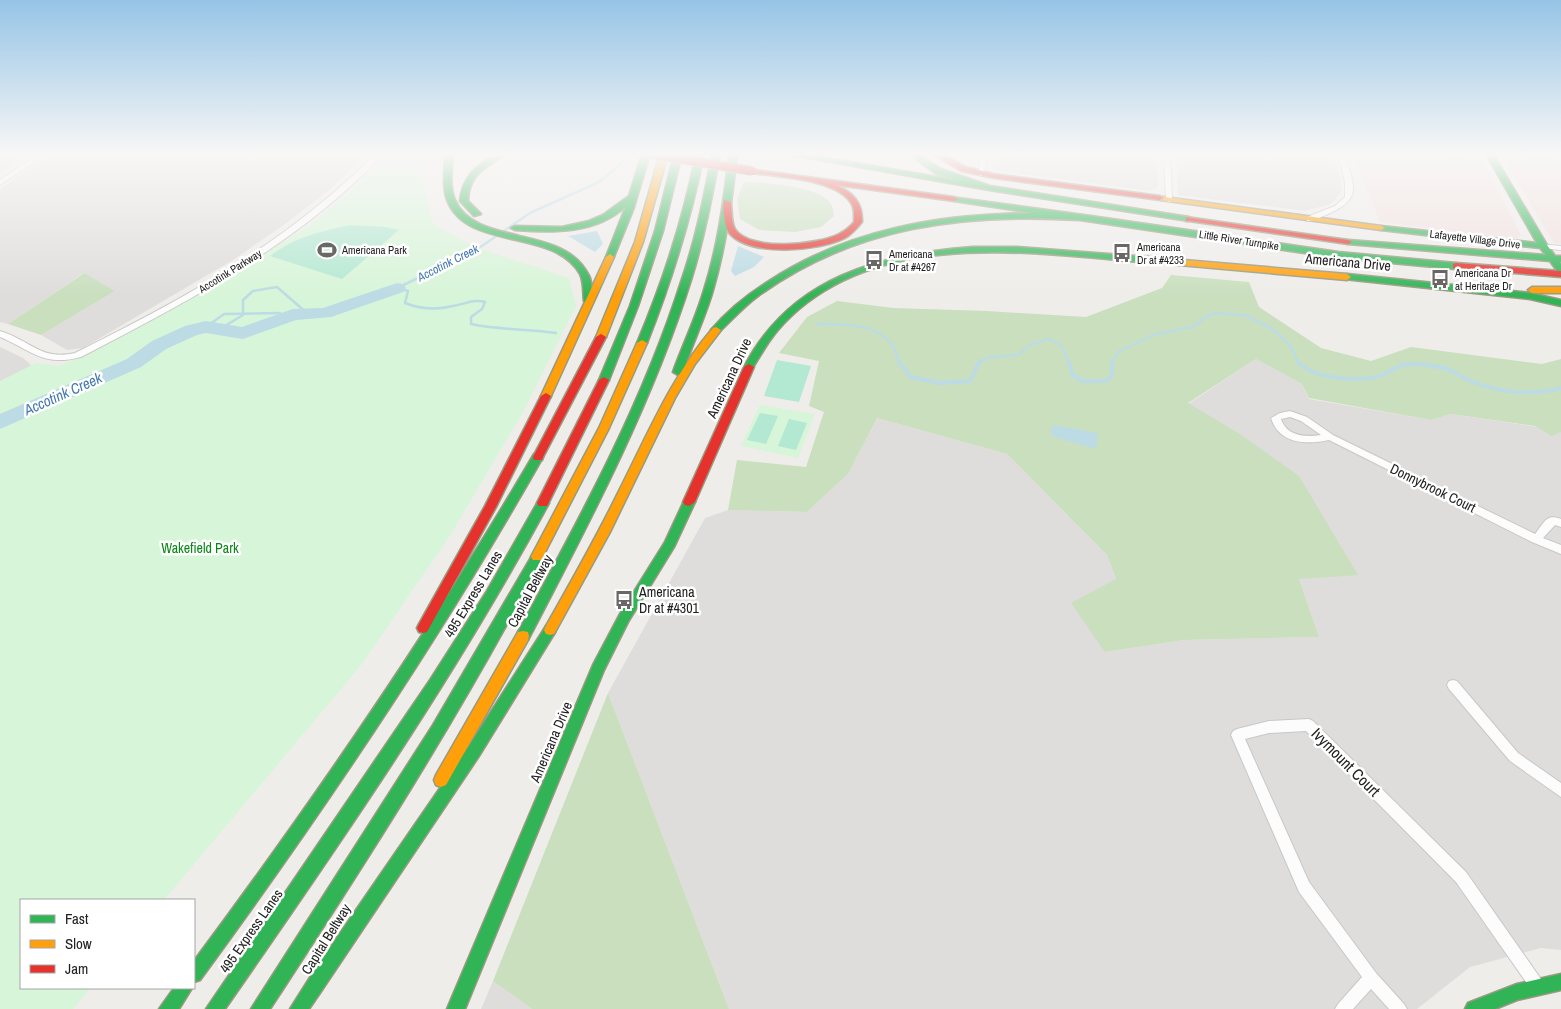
<svg xmlns="http://www.w3.org/2000/svg" width="1561" height="1009" viewBox="0 0 1561 1009" font-family="'Archivo Narrow',sans-serif">
<style>
.residential{fill:#dedddb}
.commercial{fill:#f1e1df}
.forest{fill:#c9dfbe}
.park{fill:#d7f5d8}
.pitch{fill:#b3e8d2}
.water{fill:#bcdbe4}
.lines{fill:none;stroke-linecap:round;stroke-linejoin:round}
.stream-far1{stroke:#bcdbe4;stroke-width:2.5}
.stream{stroke:#bcdbe4;stroke-width:4}
.river{fill:#bcdbe4;fill-rule:evenodd}
.street-casing{stroke:#c8c7c6;stroke-width:2}
.fast-casing{stroke:#989a80;stroke-width:3}
.slow-casing{stroke:#989a80;stroke-width:3}
.jam-casing{stroke:#989a80;stroke-width:3}
.street{fill:#fdfcfc;fill-rule:evenodd}
.fast{fill:#30b455;fill-rule:evenodd}
.slow{fill:#ff9f0a;fill-rule:evenodd}
.jam{fill:#e5322d;fill-rule:evenodd}
.jam-bridge-casing{stroke:#a69c85;stroke-width:10;stroke-linecap:butt}
.jam-bridge{stroke:#e5322d;stroke-width:8}
.labels{text-anchor:middle;stroke-width:5;stroke-linejoin:round;paint-order:stroke}
.far-street-label{font-size:11px;fill:#212121;stroke:#fff}
.far-poi-label{font-size:11px;fill:#212121;stroke:#fff;text-anchor:start}
.far-water-label{font-size:12px;font-style:italic;fill:#4478af;stroke:#fff}
.street-label{font-size:14px;fill:#212121;stroke:#fff}
.park-label{font-size:14px;fill:#068713;stroke:#fff}
.poi-label{font-size:14px;fill:#212121;stroke:#fff;text-anchor:start}
.water-label{font-size:15px;font-style:italic;fill:#4478af;stroke:#fff}
.near-street-label{font-size:16px;fill:#212121;stroke:#fff}
</style>
<rect width="100%" height="100%" fill="#efedea"/>
<g class="residential">
<polygon points="0,154 29,154 0,173"/>
<polygon points="52,154 368,154 329,190 285,224 233,260 83,348 67,350 41,335 115,291 83,273 8,324 0,322 0,189"/>
<polygon points="994,154 1156,154 1158,187 1150,191 1000,171 992,166"/>
<polygon points="1176,154 1332,154 1341,181 1341,191 1334,201 1328,205 1305,211 1178,195"/>
<polygon points="0,347 23,358 31,365 25,373 0,385"/>
<polygon points="1256,359 1302,384 1309,399 1431,420 1451,414 1538,427 1561,418 1561,950 1541,948 1470,967 1417,1009 729,1009 608,693 705,518 728,510 807,512 848,474 877,418 1007,454 1107,555 1116,579 1105,652 1184,640 1319,637 1299,579 1237,432 1188,404"/>
<polygon points="493,981 532,1009 481,1009"/>
</g>
<g class="commercial">
<polygon points="1353,154 1437,154 1482,159 1521,235 1517,239 1380,222"/>
<polygon points="1501,154 1531,154 1561,158 1561,244 1554,243"/>
</g>
<g class="forest">
<path d="M744 182C765 183 819 185 831 204 833 207 833 212 834 216L821 227 795 232 759 230 740 219 737 199Z"/>
<polygon points="84,273 115,291 41,335 8,324"/>
<polygon points="1171,275 1249,282 1259,307 1321,348 1371,361 1411,347 1542,364 1561,359 1561,432 1552,436 1535,426 1451,414 1431,420 1309,398 1302,384 1256,359 1188,403 1237,432 1299,476 1358,575 1299,579 1319,637 1184,640 1105,652 1071,603 1116,579 1107,555 1007,454 877,418 848,474 807,512 728,510 737,460 806,467 824,412 809,406 819,361 779,353 807,317 837,301 893,308 987,311 1086,317 1162,288"/>
<polygon points="608,693 729,1009 532,1009 493,981"/>
</g>
<g class="park">
<polygon points="387,154 416,154 433,224 475,247 569,278 576,306 524,410 451,534 362,664 164,900 21,900 21,988 91,988 73,1009 0,1009 0,381 36,363 58,366 84,356 199,294 306,228 344,197"/>
<polygon points="760,405 815,414 798,458 741,446"/>
</g>
<g class="pitch">
<path d="M349 225 385 227 399 230 342 279 270 256C297 236 317 233 349 225Z"/>
<polygon points="777,360 811,366 799,402 764,396"/>
<polygon points="760,413 778,416 766,444 747,440"/>
<polygon points="789,419 807,423 796,450 778,446"/>
</g>
<g class="water">
<polygon points="597,231 603,244 595,252 568,236"/>
<polygon points="738,246 764,257 754,267 735,276 731,271"/>
<polygon points="1052,425 1098,433 1096,449 1051,436"/>
</g>
<g class="lines">
<g class="stream-far1">
<polyline points="397,288 473,252 530,213 599,182 621,164 626,154"/>
<path d="M397 288 408 291 405 303C420 309 437 310 453 306 465 304 473 299 485 302L482 309 471 317V324C499 330 528 329 556 333"/>
<path d="M817 324C842 325 871 322 890 342 895 347 897 357 900 364"/>
<polyline points="206,327 224,314 279,313 288,317"/>
<polyline points="220,329 243,315 243,300 253,291 277,287 308,314"/>
<polyline points="979,364 980,361 991,357 1018,355 1030,345 1049,339 1061,345 1070,364"/>
<polyline points="1111,364 1118,352 1153,335 1195,326 1204,318 1215,313 1244,315 1271,328 1290,345 1299,364"/>
</g>
<g class="stream">
<polyline points="899,362 911,377 940,383 970,381 979,362"/>
<polyline points="1069,362 1073,375 1082,381 1106,381 1112,375 1112,362"/>
<path d="M1298 362C1314 379 1361 383 1382 375 1397 369 1398 363 1417 364 1426 365 1436 366 1444 368 1452 370 1460 376 1468 380 1497 392 1530 396 1561 388"/>
</g>
<polygon class="river" points="397,283 403,284 406,288 403,292 331,317 296,320 243,339 206,333 197,335 166,349 141,367 0,429 0,414 127,359 152,341 185,326 206,321 242,327 293,309 323,308"/>
<g class="street-casing">
<g id="street">
<polygon points="38,154 46,154 0,185 0,180"/>
<path d="M376 154H383C302 242 186 303 81 357 43 367 33 351 0 337V331C30 340 41 361 75 353 157 312 239 269 310 212 333 194 355 174 376 154Z"/>
<polygon points="982,154 988,154 984,174 981,176 978,174"/>
<polygon points="1164,154 1170,154 1172,200 1169,202 1166,200"/>
<path d="M1338 154H1344C1353 183 1364 198 1330 213 1323 216 1315 221 1307 221V217L1335 206 1345 197V182Z"/>
<polygon points="1540,244 1561,246 1561,250 1540,248"/>
<path d="M1290 411 1307 417 1333 435 1535 534C1544 523 1546 513 1561 519V527L1555 525 1543 538 1561 545V554L1532 542 1329 440C1306 445 1279 444 1271 418L1280 413ZM1290 417 1301 421 1321 435C1306 437 1287 437 1281 419Z"/>
<polygon points="1453,680 1457,681 1518,753 1561,783 1561,797 1510,761 1449,689 1447,685 1449,681"/>
<polygon points="1309,719 1313,721 1466,872 1543,982 1545,987 1543,992 1538,994 1533,992 1456,882 1306,731 1269,733 1245,739 1309,882 1376,973 1404,1004 1407,1009 1389,1009 1371,989 1353,1009 1335,1009 1338,1004 1362,977 1299,892 1231,735 1233,731 1237,729 1269,721"/>
</g>
</g>
<g class="fast-casing">
<g id="fast">
<path d="M445 154H453C452 169 449 186 455 200 474 244 552 227 582 265 585 269 588 273 590 278 592 285 592 293 592 301L591 303H585L584 301C583 293 584 282 580 274 553 227 467 252 447 200 442 186 445 169 445 154Z"/>
<path d="M496 154H505C486 169 469 172 468 201L481 214 474 216 460 201C462 178 476 165 496 154Z"/>
<path d="M642 154H650L633 210 613 259H607L606 257 626 206C597 234 553 233 515 230L511 228 515 226 562 227 589 221 603 215 629 196Z"/>
<polygon points="674,154 682,154 663,231 638,306 609,380 607,382 601,382 599,380 630,306 655,231"/>
<path d="M696 154H704C691 219 671 282 647 343L642 346 639 345 637 343C663 282 683 220 696 154Z"/>
<path d="M712 154H720C712 197 704 239 691 280 651 406 589 523 528 640L523 641 518 640 517 636 518 632C580 518 643 403 682 279 696 238 704 197 712 154Z"/>
<path d="M729 154H737C732 200 726 246 713 290 705 318 692 344 683 372L678 375 673 372C683 344 696 318 704 290 718 246 724 200 729 154Z"/>
<polygon points="786,154 804,154 960,181 935,173 909,154 917,154 941,169 990,186 1189,217 1193,219 1189,221 989,190"/>
<polygon points="1486,154 1493,154 1547,245 1555,256 1561,256 1561,262 1559,261 1561,264 1561,273 1558,272 1550,261 1348,244 1344,242 1348,240 1546,255 1540,248 1381,230 1377,228 1381,226 1537,243"/>
<path d="M951 197 1091 216 1338 252 1456 263 1460 266 1456 269 1338 258 1080 220C964 213 855 226 758 296 744 306 732 320 719 332H713L711 330C727 311 748 294 769 281 848 229 940 214 1033 213L954 201 950 199Z"/>
<path d="M973 247H1017L1148 257 1152 260 1148 263C1027 252 866 227 777 331 767 343 760 356 752 369L749 370 744 367C791 277 879 254 973 247Z"/>
<polygon points="1347,274 1530,293 1561,300 1561,306 1530,299 1344,279 1343,277"/>
<path d="M538 453 543 457C440 639 324 811 200 980L194 982V961C316 797 431 630 534 454Z"/>
<polygon points="689,498 695,502 674,547 628,622 604,670 465,1009 447,1009 593,665 620,614 665,542 685,499"/>
<path d="M543 499 549 503C454 679 339 845 225 1009H206L430 680 487 591 539 500Z"/>
<path d="M537 552 541 554 543 557C462 713 366 862 270 1009H251L433 725 533 554Z"/>
<polygon points="550,625 554,626 556,630 554,634 479,756 320,993 309,1009 290,1009 314,971 469,746 546,626"/>
<polygon points="1561,974 1561,990 1517,1000 1495,1009 1465,1009 1468,1003 1517,984"/>
<polygon points="174,988 192,988 179,1009 159,1009"/>
</g>
</g>
<g class="slow-casing">
<g id="slow">
<polygon points="660,154 668,154 643,242 606,337 601,340 598,339 596,337 635,242"/>
<polygon points="1157,196 1381,226 1385,228 1381,230 1160,200 1156,198"/>
<polygon points="610,254 614,257 551,396 550,398 542,398 541,396 606,257"/>
<polygon points="1148,257 1347,274 1351,277 1347,280 1145,262 1144,260"/>
<polygon points="1561,287 1561,293 1532,293 1528,290 1532,287"/>
<path d="M716 327 721 330 695 364 675 398 610 532 554 634 550 635 546 634 544 630 546 626C571 582 596 538 618 493 647 436 671 377 713 328Z"/>
<polygon points="642,340 647,343 609,428 541,560 533,560 531,557 599,428 637,343"/>
<polygon points="523,631 528,632 529,636 528,640 446,785 441,787 436,785 434,780 436,775 518,632"/>
</g>
</g>
<g class="jam-casing">
<g id="jam">
<polygon points="792,154 826,154 823,156 795,156"/>
<polygon points="933,154 942,154 966,167 994,174 1160,196 1164,198 1160,200 994,178 961,171"/>
<path d="M749 169 954 197 958 199 954 201 836 185C853 192 863 203 862 222 857 228 852 234 845 238 820 251 751 257 730 234 726 229 725 222 724 215 723 210 723 205 724 200L731 202C732 210 731 222 735 229 750 252 818 245 839 234 845 231 850 227 854 222 854 215 855 209 851 203 837 179 777 177 752 173L748 171Z"/>
<polygon points="1186,217 1348,240 1352,242 1348,244 1189,221 1186,221"/>
<polygon points="1456,263 1561,271 1561,277 1453,268 1453,264"/>
<polygon points="601,334 606,337 543,457 542,460 534,460 533,457 596,337"/>
<polygon points="749,364 754,367 695,502 689,506 685,505 683,502 744,367"/>
<polygon points="604,377 609,380 547,506 539,506 537,503 599,380"/>
<polygon points="546,393 551,396 496,507 427,632 423,633 419,632 417,628 419,624 485,506 541,396"/>
</g>
</g>
<use href="#street" class="street"/>
<use href="#fast" class="fast"/>
<use href="#slow" class="slow"/>
<use href="#jam" class="jam"/>
<g class="jam-bridge-casing">
<polyline id="jam-bridge" points="651,154 752,171"/>
</g>
<use href="#jam-bridge" class="jam-bridge"/>
</g>
<linearGradient id="sky" x2="0" y2="1"><stop stop-color="#96c4e6"/><stop offset="0.52" stop-color="#f8f7f6"/><stop offset="1" stop-color="#f8f7f6" stop-opacity="0"/></linearGradient>
<rect width="1561" height="296" fill="url(#sky)"/>
<defs>
<g id="stadium-bare" transform="scale(1.5)"><path d="M0-5a6.5 5 0 1 0 0 10a6.5 5 0 1 0 0-10ZM-3.5-1.8h7v3.6h-7Z" fill="#696867" stroke="#fff" stroke-width="2.5" paint-order="stroke"/></g>
<g id="bus-bare" transform="scale(1.5)"><path d="M-5-6H5V4H4V6H2V4H-2V6H-4V4H-5ZM-3.5-4V0h7V-4ZM-3.5 1.2v1.5H-2V1.2ZM2 1.2v1.5H3.5V1.2Z" fill="#696867" stroke="#fff" stroke-width="2.5" paint-order="stroke"/></g>
</defs>
<g fill-rule="evenodd">
<use href="#stadium-bare" x="327" y="250"/>
<use href="#bus-bare" x="1122" y="253"/>
<use href="#bus-bare" x="874" y="260"/>
<use href="#bus-bare" x="1440" y="279"/>
<use href="#bus-bare" x="624" y="600"/>
</g>
<g class="labels">
<g class="far-street-label">
<text transform="translate(1475 239) rotate(7)" y="4">Lafayette Village Drive</text>
<text transform="translate(1239 240) rotate(9)" y="4">Little River Turnpike</text>
<text transform="translate(230 271) rotate(-32)" y="4">Accotink Parkway</text>
</g>
<g class="far-poi-label">
<text x="1137" y="251">Americana<tspan x="1137" dy="13">Dr at #4233</tspan></text>
<text x="342" y="254">Americana Park</text>
<text x="889" y="258">Americana<tspan x="889" dy="13">Dr at #4267</tspan></text>
<text x="1455" y="277">Americana Dr<tspan x="1455" dy="13">at Heritage Dr</tspan></text>
</g>
<g class="far-water-label">
<text transform="translate(448 263) rotate(-27)" y="4">Accotink Creek</text>
</g>
<g class="street-label">
<text transform="translate(1348 262) rotate(5)" y="5">Americana Drive</text>
<text transform="translate(729 378) rotate(-65)" y="5">Americana Drive</text>
<text transform="translate(1433 488) rotate(26)" y="5">Donnybrook Court</text>
<text transform="translate(530 591) rotate(-62)" y="5">Capital Beltway</text>
<text transform="translate(473 594) rotate(-59)" y="5">495 Express Lanes</text>
<text transform="translate(551 742) rotate(-67)" y="5">Americana Drive</text>
<text transform="translate(251 931) rotate(-55)" y="5">495 Express Lanes</text>
<text transform="translate(326 939) rotate(-58)" y="5">Capital Beltway</text>
</g>
<g class="park-label">
<text x="200" y="553">Wakefield Park</text>
</g>
<g class="poi-label">
<text x="639" y="597">Americana<tspan x="639" dy="16">Dr at #4301</tspan></text>
</g>
<g class="water-label">
<text transform="translate(63 394) rotate(-24)" y="5">Accotink Creek</text>
</g>
<g class="near-street-label">
<text transform="translate(1346 762) rotate(45)" y="6">Ivymount Court</text>
</g>
</g>
<rect x="20" y="899" width="175" height="90" fill="#ffffff" stroke="#a6a6a6"/>
<rect x="30" y="915" width="25" height="8" fill="#30b455" stroke="#a6a6a6"/>
<text x="65" y="924" font-size="15" fill="#212121">Fast</text>
<rect x="30" y="940" width="25" height="8" fill="#ff9f0a" stroke="#a6a6a6"/>
<text x="65" y="949" font-size="15" fill="#212121">Slow</text>
<rect x="30" y="965" width="25" height="8" fill="#e5322d" stroke="#a6a6a6"/>
<text x="65" y="974" font-size="15" fill="#212121">Jam</text>
</svg>
